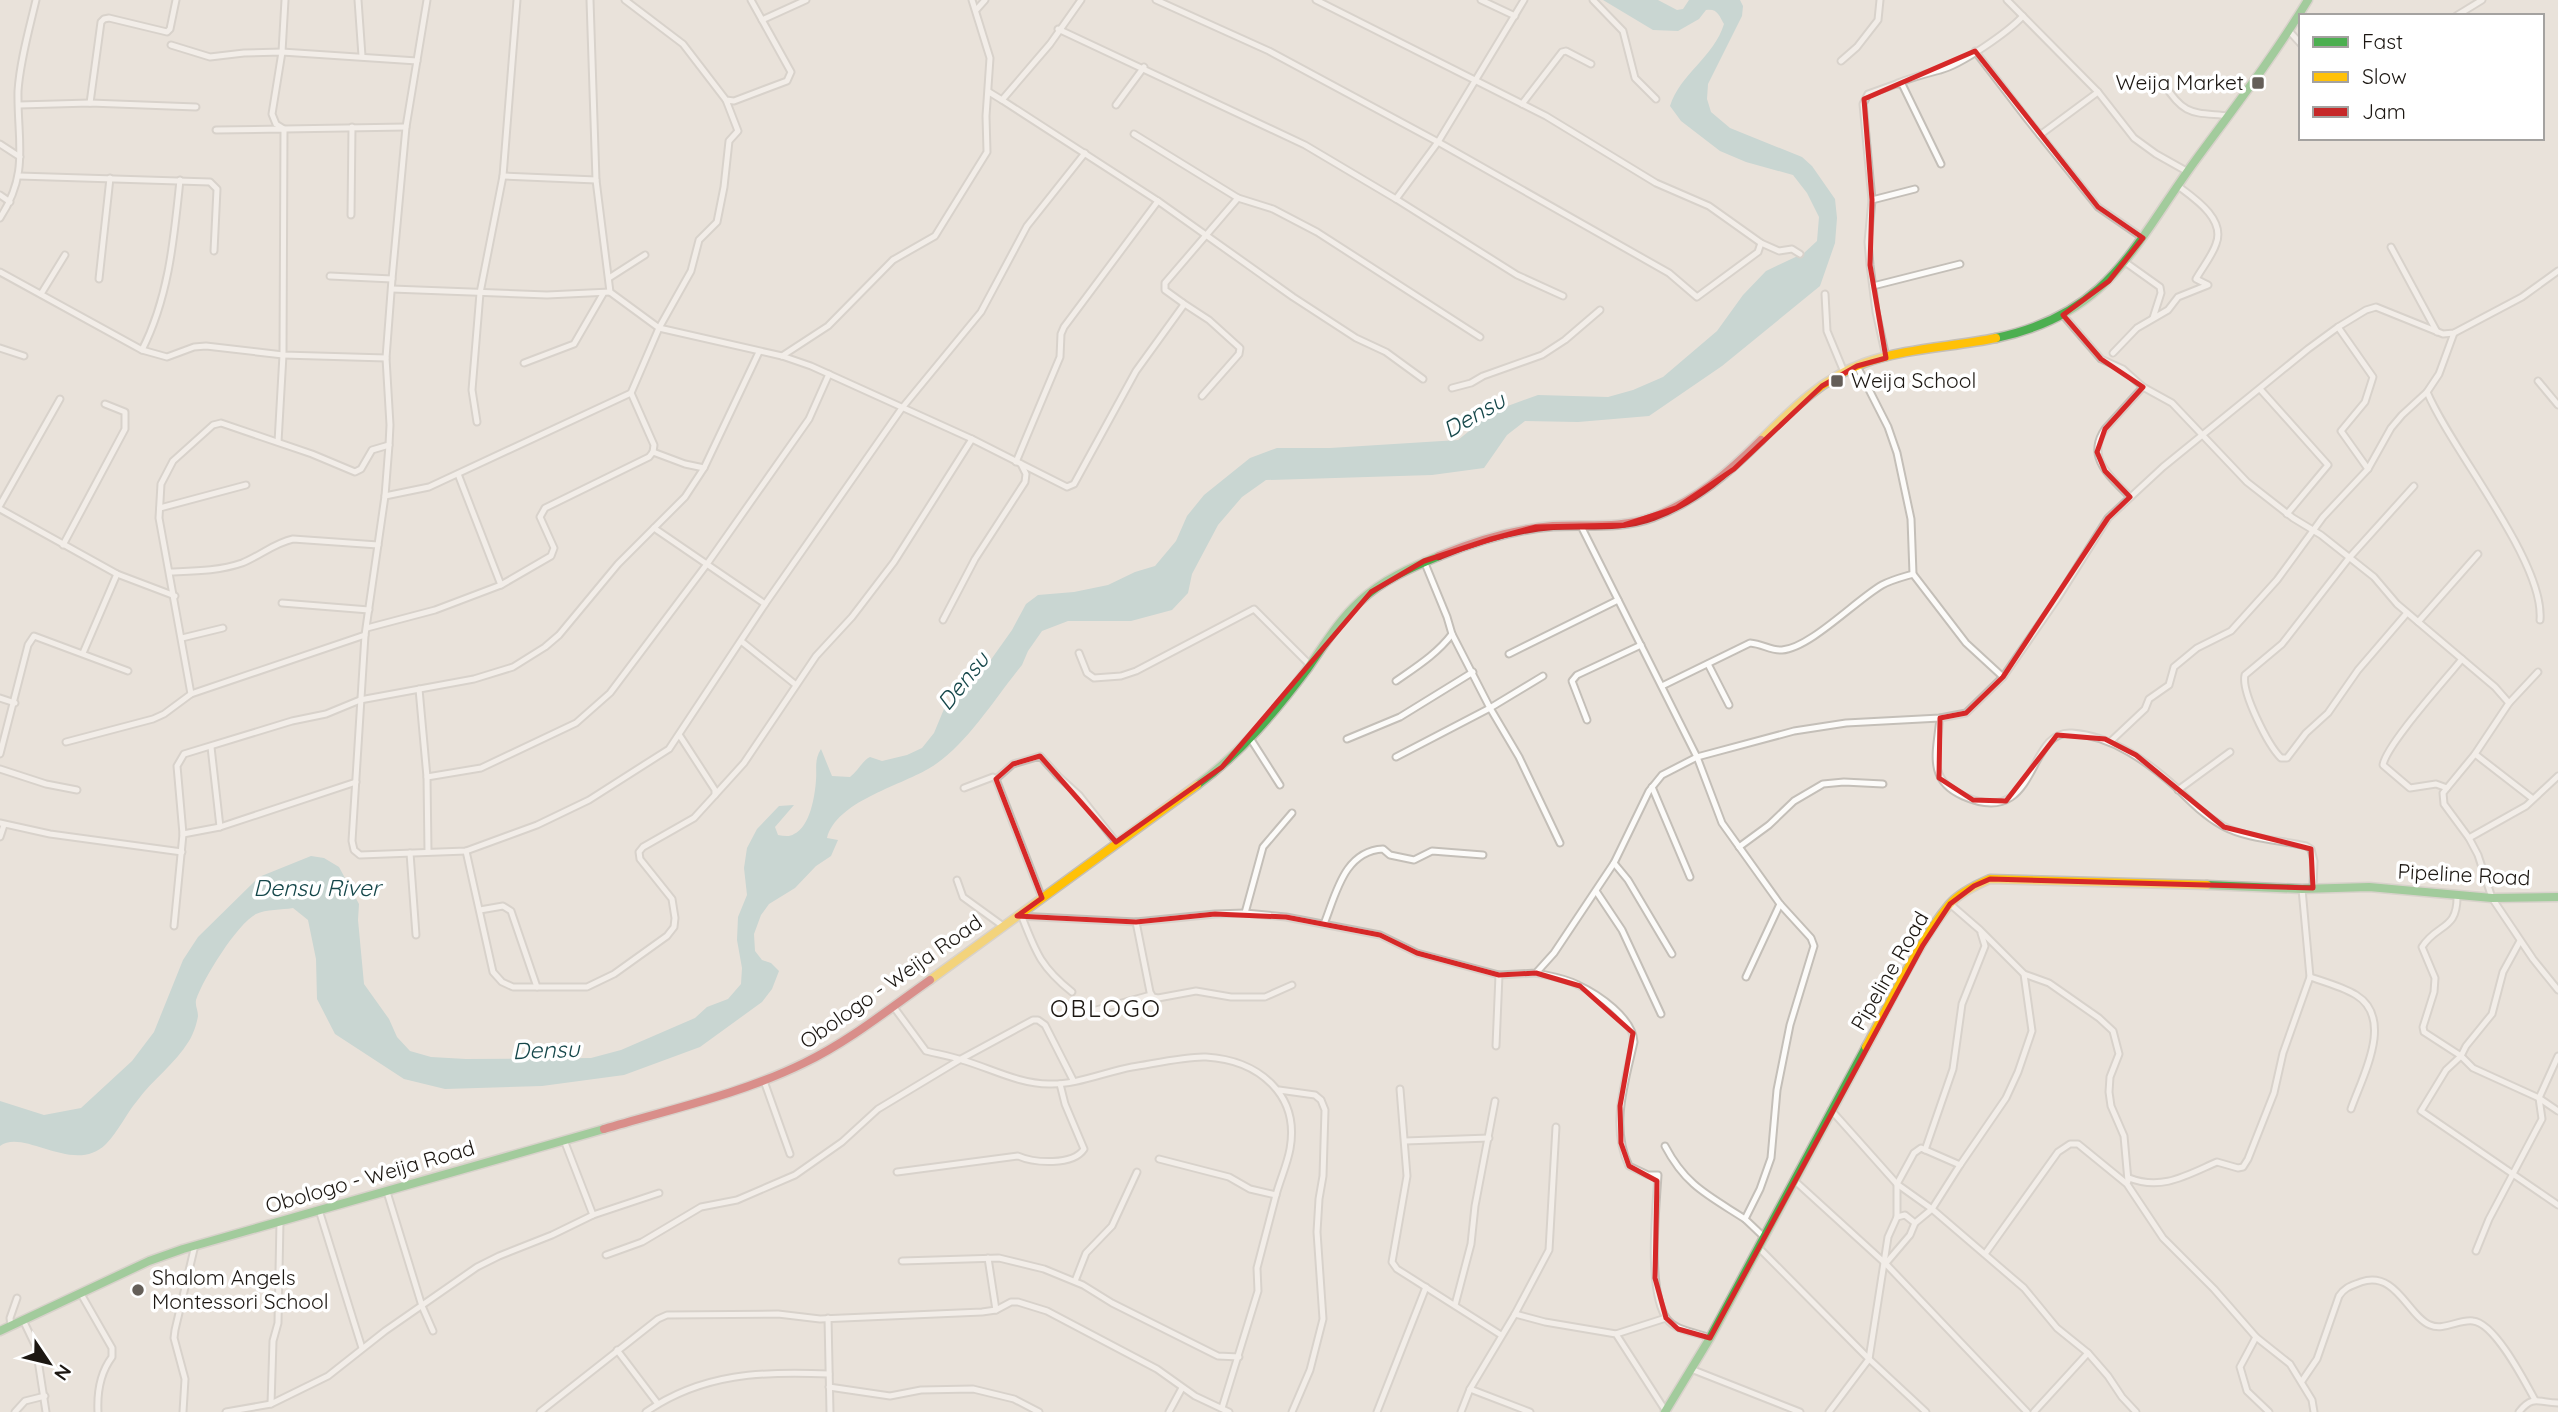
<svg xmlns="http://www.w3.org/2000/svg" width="2558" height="1412" viewBox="0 0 2558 1412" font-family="Quicksand,sans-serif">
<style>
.water{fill:#a2c7c7}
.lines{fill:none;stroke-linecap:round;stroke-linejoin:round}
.street-casing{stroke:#c4bfb8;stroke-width:9}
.fast-casing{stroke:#c4bfb8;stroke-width:11}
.slow-casing{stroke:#c4bfb8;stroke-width:11}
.jam-casing{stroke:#c4bfb8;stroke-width:11}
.street{stroke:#fcfbf9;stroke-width:5}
.fast{stroke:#4caf50;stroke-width:8}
.slow{stroke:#ffc107;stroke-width:8}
.jam{stroke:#c62828;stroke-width:8}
.marked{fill:none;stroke:#d62828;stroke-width:5;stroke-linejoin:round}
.poi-dot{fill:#645e58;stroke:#fff;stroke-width:2.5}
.labels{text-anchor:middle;stroke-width:7;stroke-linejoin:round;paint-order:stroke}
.poi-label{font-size:21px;fill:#1c1712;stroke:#fff;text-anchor:start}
.street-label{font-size:21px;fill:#1c1712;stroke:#fff}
.water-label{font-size:23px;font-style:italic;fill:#15474a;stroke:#fff}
.quarter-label{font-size:24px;letter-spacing:2px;fill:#1c1712;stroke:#fff}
</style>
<rect width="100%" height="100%" fill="#e9e2da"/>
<path class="water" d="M1603 0H1658L1677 10 1683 9 1689 0H1740L1743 6 1742 16 1708 84 1707 99 1711 112 1730 128 1802 157 1812 166 1835 199 1837 218 1835 243 1820 286 1722 366 1649 416 1578 422 1525 421 1507 435 1484 468 1432 475 1266 480 1242 497 1218 525 1192 574 1188 593 1172 610 1131 621H1068L1042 631 1028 651 1022 665C994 699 965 748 928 769 899 786 836 802 827 838L838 840 831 856 816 866 795 888 769 904 761 915 754 934 755 951 762 960 771 963 779 971 772 989 762 1002 700 1047 624 1075 542 1086 445 1089 404 1079 335 1034 317 999 316 959 308 920 293 908C282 910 266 909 256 914 237 924 203 979 196 1000 195 1006 198 1010 198 1016 197 1023 193 1035 189 1041 175 1064 153 1079 137 1101 126 1114 118 1132 106 1144 74 1176 24 1128 0 1146V1101L44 1115 81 1108 132 1061 154 1032 183 960 198 937 259 877 311 856 324 858 339 867 359 904 358 920 364 984 389 1019 397 1037 410 1051 431 1057 466 1059 591 1058 621 1050 695 1018 707 1007 728 999 741 984 742 968 737 940 738 917 747 895 744 868 747 848 757 829 779 806 794 805 775 827 778 835C784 836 790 837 794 834 810 827 815 796 816 780 817 768 814 760 821 749L832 776 850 777C858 771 862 761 870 757L882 761 907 755 922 748 934 733 944 709 990 661 1012 630 1026 604 1038 595 1074 592 1108 585 1135 572 1155 566 1176 541 1187 516 1204 495 1250 458 1277 448H1330L1458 440 1494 411 1538 395 1608 397 1633 390 1663 377 1717 331 1743 295 1766 271 1804 253 1817 241 1819 217 1807 193 1793 175 1746 162 1720 151 1681 121 1670 106C1680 74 1714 57 1724 24 1719 15 1717 8 1706 10L1699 19 1678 31 1653 30Z"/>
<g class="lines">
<g class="street-casing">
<g id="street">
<polyline points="285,0 282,52 272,114 276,124 284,129 406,127"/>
<polyline points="358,0 362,56"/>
<polyline points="427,0 406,127 392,279 386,358 390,425 389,445 385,496 365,635 352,841 354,850 360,855 466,851 537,825 589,800 669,749 765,604 902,408 981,312 1027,226 1085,153"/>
<polyline points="590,0 596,180 610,292 659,328 782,356 811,366 972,439 1067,487 1074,484 1136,371 1183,306 1183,303 1165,290 1165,283 1238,198"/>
<polyline points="625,0 683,44 726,100 734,101 787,81 791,72 751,0"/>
<polyline points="1156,0 1269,51 1438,142 1669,273 1697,297 1758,252 1761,243"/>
<polyline points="1316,0 1546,116 1656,183 1709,206 1761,243 1779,251 1792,249 1800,254"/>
<polyline points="1481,0 1515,16"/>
<polyline points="1593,0 1623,31 1635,78 1656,99"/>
<polyline points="2007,0 2098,92 2134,138 2156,154 2188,172"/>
<polyline points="977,9 985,0"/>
<polyline points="2456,16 2482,0"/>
<polyline points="762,20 806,0"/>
<polyline points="1058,29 1305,145 1396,199 1517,275 1563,296"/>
<polyline points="2290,32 2301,44"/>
<polyline points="171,45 210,57 244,53 282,52 417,61"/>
<polyline points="1975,51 2028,120 2098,207 2143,238"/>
<polyline points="1841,61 1857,47 1878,20 1880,0"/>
<path d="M1898 83C1913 77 1925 74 1940 70 1961 65 2008 32 2023 16"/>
<path d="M2164 84C2185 117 2193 112 2229 116"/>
<polyline points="989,92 1002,100 1050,44 1081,0"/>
<polyline points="1002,100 1158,201 1293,297 1356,338 1386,352 1423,379"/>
<polyline points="90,103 101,22 104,19 109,18 167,32 170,29 176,0"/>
<polyline points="1522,104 1562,52 1566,51 1591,64"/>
<polyline points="19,105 90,103 196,107"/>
<polyline points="1116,105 1144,67"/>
<polyline points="216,130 284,129 283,355 278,442"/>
<polyline points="1134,134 1238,198 1273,209 1317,232 1480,337"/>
<polyline points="2040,135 2098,92"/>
<polyline points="0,144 20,157"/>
<polyline points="19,176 210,182 217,189 214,251"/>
<polyline points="503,176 596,180"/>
<polyline points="0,195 10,202"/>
<polyline points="1396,199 1438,142 1524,0"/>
<polyline points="1872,200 1915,189"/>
<polyline points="351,215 352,127"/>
<path d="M0 218C30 172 17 141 18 91 20 61 29 30 36 0"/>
<polyline points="2391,247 2437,332"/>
<polyline points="2125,262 2160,287 2161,293 2153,318"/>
<path d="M0 272 142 350C169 297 174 238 180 180"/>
<polyline points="330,276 392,279"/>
<polyline points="609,278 645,255"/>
<polyline points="99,279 110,178"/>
<polyline points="1873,286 1960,264"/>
<polyline points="392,289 547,295 610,292"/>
<polyline points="41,294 65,255"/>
<polyline points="1825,294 1827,331 1844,372"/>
<polyline points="1183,303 1209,320 1240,348 1239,354 1202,396"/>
<polyline points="2063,315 2101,359 2123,369 2143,387 2172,403 2247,482 2293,518 2321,535 2374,577 2397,604 2495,687 2509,703 2475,754 2447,788 2443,793 2444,804 2469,838 2478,855 2492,898 2533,959 2558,990"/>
<polyline points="2338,327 2373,377 2365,402 2341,431 2368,469"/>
<path d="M2454 333 2439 374 2427 392C2452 451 2545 562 2540 620"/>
<polyline points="0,348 24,356"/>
<polyline points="142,350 167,357 194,347 206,346 283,355 386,358"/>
<path d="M2113 353 2137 328 2168 310 2178 297 2208 285 2196 279C2202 268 2212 256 2216 244 2226 219 2194 198 2178 186"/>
<polyline points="782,356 828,326 893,260 935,236 987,152 986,116 990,58 972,0"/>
<polyline points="1886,357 1876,312 1870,265 1868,242 1872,200 1863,104 1868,94 1896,84 1902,84 1941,164"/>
<polyline points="524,363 574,344 603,294"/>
<polyline points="1857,366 1888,427 1897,453 1911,519 1913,574 1966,643 2003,677"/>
<polyline points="2538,381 2558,405"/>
<polyline points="1452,388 1471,383 1483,376 1542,355 1565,340 1600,310"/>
<polyline points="2260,389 2328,465 2287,514"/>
<polyline points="631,393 654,445 653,452"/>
<polyline points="477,422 472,390 480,293 503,176 517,0"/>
<polyline points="653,452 685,464 704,468"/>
<polyline points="1016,462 1060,357 1061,334 1064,327 1158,201"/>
<polyline points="458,474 501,585"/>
<polyline points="385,496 429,487 631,393 659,328 691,271 699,240 717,222 724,187 729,141 738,131 726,100"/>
<path d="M2130 497C2111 477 2085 458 2105 429L2143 387"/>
<polyline points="0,505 60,399"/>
<polyline points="160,508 246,485"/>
<polyline points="0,509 117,574 175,596"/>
<polyline points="1581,526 1697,757 1722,823 1780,904 1811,938 1814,946 1790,1025 1777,1090 1771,1158 1760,1189 1745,1219 1765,1238"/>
<polyline points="654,528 765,604"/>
<polyline points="63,545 125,429 125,412 105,404"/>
<polyline points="1424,561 1447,617 1452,634 1490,708 1543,676"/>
<path d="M170 572C194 571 219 571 242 563 260 556 274 543 293 539L378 545"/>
<polyline points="282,603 369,610"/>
<path d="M2407 613 2358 670 2328 713 2306 733 2287 758H2281C2268 745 2241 692 2245 675L2282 644 2349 558 2414 486"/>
<polyline points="943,620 975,559 1025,482 1026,474 1021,464"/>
<polyline points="2418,622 2478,554"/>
<polyline points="367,628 435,610 501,585 551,556 554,548 540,517 545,508 649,457 653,452"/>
<polyline points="182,638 223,628"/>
<polyline points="741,641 796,685"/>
<polyline points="83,653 117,574"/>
<polyline points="1079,653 1087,673 1094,678 1121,676 1136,671 1254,609 1310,665"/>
<polyline points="1509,654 1618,600"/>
<polyline points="1708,664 1729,705"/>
<path d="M1396 681C1416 667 1437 654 1452 634"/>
<path d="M1662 686 1750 643C1763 644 1771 651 1782 650 1810 648 1856 600 1882 585 1891 580 1903 577 1913 574"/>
<polyline points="419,689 427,777 428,852"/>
<polyline points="191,694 159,518 161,484 173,461 213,425 221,423 312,454 355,472 361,469 372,450 389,445"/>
<polyline points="0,698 15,703"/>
<polyline points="2509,703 2538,672"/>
<path d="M1940 718C1937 751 1926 780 1963 796 2040 830 2025 729 2072 733 2113 736 2148 762 2178 789 2192 803 2205 816 2223 826 2247 839 2280 840 2306 846L2311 849 2314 861 2313 888"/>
<polyline points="1587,720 1572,681 1577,675 1641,645"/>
<polyline points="1250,738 1280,785"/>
<polyline points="1347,739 1400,717 1473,672"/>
<polyline points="66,742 153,719 164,714 191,694 365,635"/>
<polyline points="2110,742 2145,709 2149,699 2169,685 2174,667 2197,648 2231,631 2277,580 2323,517 2368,469 2391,428 2402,415 2427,392"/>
<polyline points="211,747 220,827"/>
<polyline points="0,754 28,645 34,636 128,671"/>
<polyline points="2475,754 2533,799"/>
<polyline points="1396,757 1490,708 1519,757 1560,843"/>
<polyline points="0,769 46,784 77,790"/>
<polyline points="427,777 481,768 576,723 610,693 707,564 809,419 829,374"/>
<polyline points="996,779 1013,764 1040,756 1058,776 1079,795 1116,842"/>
<polyline points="1652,787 1690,877"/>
<polyline points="964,788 993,777 996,779 1042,898"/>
<path d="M2447 788 2436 784 2410 788 2383 765C2386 745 2446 679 2462 659"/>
<polyline points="2178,790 2230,752"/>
<polyline points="715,795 744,763 816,656 852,617 894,562 972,439"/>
<polyline points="0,823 50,834 182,852"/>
<polyline points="183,834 220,827 356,782"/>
<polyline points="0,837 4,825"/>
<polyline points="2469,838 2526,806 2558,776"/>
<polyline points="1739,847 1769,825 1794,801 1823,784 1844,782 1883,784"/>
<polyline points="466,851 493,972 502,982 513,987 587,987 614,974 667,936 674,927 675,918 672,899 640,859 639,852 643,847 694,818 715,795 715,790 680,736"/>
<polyline points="410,853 416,935"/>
<polyline points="1614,863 1628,880 1672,954"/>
<polyline points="957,880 963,897 1003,926"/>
<polyline points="1596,891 1622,930 1661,1014"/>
<path d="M2457 895C2458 931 2437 923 2422 947L2435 978 2434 992 2423 1027 2424 1032 2461 1056 2473 1068 2539 1098 2558 1111"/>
<polyline points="480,910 503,906 511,911 537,987"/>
<polyline points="1245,913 1263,847 1292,813"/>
<polyline points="1018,916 1136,922 1215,914 1245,913 1286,917 1380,935 1417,953 1499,975 1536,973 1554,953 1614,863 1649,791 1662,775 1697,757 1794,731 1846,723 1940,718 1966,713 2003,677 2057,599 2108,518 2163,467 2308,349 2338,327 2366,310 2376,307 2443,334 2454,333 2522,297 2558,271"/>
<path d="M1022 917C1036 953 1041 967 1072 992"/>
<polyline points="1136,922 1150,992 1153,997 1158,998 1196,991 1231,997 1265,997 1292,985"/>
<path d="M1324 924C1336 894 1344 851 1383 849L1390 855 1414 860 1432 851 1483 855"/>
<polyline points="174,926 183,834 177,766 184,754 292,721 326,714 360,700 474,679 513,667 545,647 559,635 618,564 685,497 704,468 759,352"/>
<polyline points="2520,941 2503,972 2492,1014 2466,1046 2461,1056 2446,1070 2421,1111 2558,1205"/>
<path d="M1536 973C1550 976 1565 978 1578 985 1598 994 1633 1018 1634 1042 1625 1082 1610 1127 1629 1166L1648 1175H1658C1656 1209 1647 1292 1667 1319 1676 1331 1696 1332 1710 1338"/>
<polyline points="2024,974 2049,983 2099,1018 2113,1031 2119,1054 2110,1077 2109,1092 2111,1106 2124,1136 2128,1181"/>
<polyline points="1746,977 1780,904"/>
<path d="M2310 977C2325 982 2343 987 2356 995 2395 1019 2362 1077 2351 1109"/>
<path d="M893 1006 926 1051C938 1054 951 1056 962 1060 990 1068 1019 1084 1049 1084 1076 1085 1105 1072 1132 1067 1152 1064 1187 1056 1206 1057 1258 1060 1300 1094 1290 1149 1287 1165 1280 1180 1276 1195L1250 1189 1229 1177 1159 1159"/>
<polyline points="1096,1010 1151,995"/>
<polyline points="1496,1046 1499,975"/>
<polyline points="764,1081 790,1154"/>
<polyline points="1400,1089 1407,1176 1392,1262 1397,1269 1501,1335"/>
<polyline points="1279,1090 1315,1095 1321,1100 1325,1110 1323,1176 1319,1199 1317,1232 1323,1319 1310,1370 1292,1412"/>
<polyline points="1831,1110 1897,1184 1932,1209 1960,1165"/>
<polyline points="564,1140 593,1215 659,1193"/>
<polyline points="1405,1141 1489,1138"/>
<path d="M1665 1146C1686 1186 1708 1195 1745 1219"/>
<polyline points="1925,1150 1953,1069 1962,1004 1985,946 1981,933"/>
<path d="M897 1172 1018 1156C1034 1163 1073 1166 1084 1149L1065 1104 1060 1084"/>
<path d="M2129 1178C2162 1191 2187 1175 2217 1162L2238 1168 2243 1167 2248 1159 2274 1093 2283 1053 2310 977 2302 889"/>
<polyline points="1795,1181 1886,1264 2027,1412"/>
<polyline points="387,1192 422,1306 433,1331"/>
<polyline points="319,1210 362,1348"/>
<polyline points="1897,1217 1897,1184 1914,1153 1921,1148 1960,1165 2006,1098 2018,1072 2032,1031 2024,974 1980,930 1950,904"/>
<polyline points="1759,1248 1869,1359 1926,1412"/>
<polyline points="2476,1251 2489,1219 2542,1119 2539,1098 2558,1056"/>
<polyline points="1985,1254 2058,1152 2070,1144 2078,1144 2127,1184 2163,1238 2214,1289 2256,1337 2290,1364 2312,1400 2314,1412"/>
<polyline points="606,1255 642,1242 701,1207 737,1200 795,1175 842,1142 878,1109 961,1059 1033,1020 1038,1020 1045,1025 1073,1080"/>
<polyline points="988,1258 996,1310"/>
<polyline points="902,1261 999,1258 1044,1269 1083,1285 1112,1303 1218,1356 1239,1357"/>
<polyline points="1887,1262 1910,1235 1915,1223"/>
<polyline points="1075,1281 1086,1253 1112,1226 1137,1172"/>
<path d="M81 1294 112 1348V1357C100 1373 97 1392 98 1412"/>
<polyline points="1455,1305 1471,1244 1475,1206 1495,1101"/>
<polyline points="1515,1314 1549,1250 1556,1127"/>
<polyline points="828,1318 830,1412"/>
<polyline points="23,1320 36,1347 46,1412"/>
<polyline points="11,1326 10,1318 17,1298"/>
<polyline points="1616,1334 1666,1318"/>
<polyline points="2256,1337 2240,1367 2247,1391 2269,1412"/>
<polyline points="617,1350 658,1404"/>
<polyline points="1691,1369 1800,1412"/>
<path d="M2302 1381 2317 1359 2339 1296C2345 1287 2351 1286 2361 1282 2396 1270 2408 1316 2430 1325 2444 1331 2459 1319 2473 1321 2495 1323 2525 1382 2535 1400"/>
<polyline points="829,1387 890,1396 921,1390 973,1389 1014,1399 1039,1412"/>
<polyline points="1470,1389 1530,1412"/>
<polyline points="271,1404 273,1341 278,1323 280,1221"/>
<polyline points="1222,1408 1258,1291 1257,1268 1276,1195"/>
<polyline points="15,1412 25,1401 45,1396"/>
<polyline points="183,1412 185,1379 174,1338 175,1330 195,1245"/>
<polyline points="226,1412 271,1404 328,1376 385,1331 477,1267 499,1256 552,1235 593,1215"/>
<polyline points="540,1412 658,1319 667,1315 778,1314 820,1319 982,1312 996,1310 1011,1302 1018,1302 1047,1311 1157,1369 1195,1396 1229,1412"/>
<path d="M646 1412C702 1373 763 1371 829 1374"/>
<polyline points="1169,1412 1182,1388"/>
<polyline points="1377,1412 1426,1287"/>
<polyline points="1461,1412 1470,1389 1515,1314 1545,1322 1616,1334 1665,1410"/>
<polyline points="1829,1412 1869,1359 1888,1237 1897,1217 1905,1215 1915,1223 1932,1209 2024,1288 2057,1328 2088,1353 2108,1376 2122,1397 2136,1412"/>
<polyline points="2034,1412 2088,1353"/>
<path d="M2519 1412C2533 1394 2539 1403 2558 1403"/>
</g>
</g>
<g class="fast-casing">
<g id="fast">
<path d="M1996 338C2110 314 2133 246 2195 161 2234 108 2274 56 2308 0"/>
<path d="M1197 785C1240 754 1276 711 1308 668 1324 645 1339 620 1360 601 1382 580 1412 567 1439 556"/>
<polyline points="2207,885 2302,889 2369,887 2492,898 2558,897"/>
<polyline points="0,1331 149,1261 183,1249 604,1129"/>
<polyline points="1665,1412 1710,1338 1866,1047"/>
</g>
</g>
<g class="slow-casing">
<g id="slow">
<path d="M1761 440C1791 410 1823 378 1864 363 1906 348 1952 347 1996 338"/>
<polyline points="930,980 1197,785"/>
<path d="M1866 1047C1890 1004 1918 942 1949 905 1959 893 1976 885 1990 879L2207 885"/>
</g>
</g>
<g class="jam-casing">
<g id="jam">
<path d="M1439 556C1475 541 1514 529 1553 526 1586 524 1621 529 1653 517 1696 501 1729 472 1761 440"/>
<path d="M604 1129C671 1109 741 1094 804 1063 848 1042 889 1009 930 980"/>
</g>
</g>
<use href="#street" class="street"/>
<use href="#fast" class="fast"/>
<use href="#slow" class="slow"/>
<use href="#jam" class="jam"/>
</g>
<path d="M0 0H2558V1412H0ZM1975 51 2098 207 2143 238 2109 281 2063 315 2101 359 2143 387 2105 429 2097 452 2105 471 2130 497 2108 518 2003 677 1966 713 1940 718 1939 778 1973 800 2006 801 2057 735 2105 739 2136 755 2224 827 2311 849 2313 888 1990 879 1974 886 1950 904 1923 945 1710 1338 1678 1329 1666 1318 1655 1278 1657 1181 1629 1166 1621 1143 1620 1106 1633 1033 1580 986 1536 973 1499 975 1417 953 1380 935 1286 917 1215 914 1136 922 1017 916 1042 898 996 779 1013 764 1040 756 1116 842 1222 767 1371 592 1424 561 1491 539 1536 527 1624 525 1676 508 1734 469 1822 386 1857 366 1886 358 1870 265 1872 200 1864 99Z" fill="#e9e2da" fill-opacity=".55" fill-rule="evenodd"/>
<path class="marked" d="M1975 51 2098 207 2143 238 2109 281 2063 315 2101 359 2143 387 2105 429 2097 452 2105 471 2130 497 2108 518 2003 677 1966 713 1940 718 1939 778 1973 800 2006 801 2057 735 2105 739 2136 755 2224 827 2311 849 2313 888 1990 879 1974 886 1950 904 1923 945 1710 1338 1678 1329 1666 1318 1655 1278 1657 1181 1629 1166 1621 1143 1620 1106 1633 1033 1580 986 1536 973 1499 975 1417 953 1380 935 1286 917 1215 914 1136 922 1017 916 1042 898 996 779 1013 764 1040 756 1116 842 1222 767 1371 592 1424 561 1491 539 1536 527 1624 525 1676 508 1734 469 1822 386 1857 366 1886 358 1870 265 1872 200 1864 99Z"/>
<g class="poi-dot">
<rect x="2251" y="76" width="14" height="14" rx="3.5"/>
<rect x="1830" y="374" width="14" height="14" rx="3.5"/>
<circle cx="138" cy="1290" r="7"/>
</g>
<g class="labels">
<g class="poi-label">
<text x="2244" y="90" text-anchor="end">Weija Market</text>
<text x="1851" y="388">Weija School</text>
<text x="152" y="1285">Shalom Angels<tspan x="152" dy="24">Montessori School</tspan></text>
</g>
<g class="street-label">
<text transform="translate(2464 875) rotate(3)" y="7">Pipeline Road</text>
<text transform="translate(1890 971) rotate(-60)" y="7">Pipeline Road</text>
<text transform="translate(891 982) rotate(-35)" y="7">Obologo - Weija Road</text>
<text transform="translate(370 1177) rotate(-16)" y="7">Obologo - Weija Road</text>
</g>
<g class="water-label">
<text transform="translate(1474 415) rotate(-30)" y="8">Densu</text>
<text transform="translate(963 681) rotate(-51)" y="8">Densu</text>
<text x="317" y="896">Densu River</text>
<text transform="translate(546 1050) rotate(-2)" y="8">Densu</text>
</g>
<g class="quarter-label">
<text x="1106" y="1017">OBLOGO</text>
</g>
</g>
<rect x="2299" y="14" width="245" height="126" fill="#ffffff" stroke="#a4a2a0" stroke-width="2"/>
<rect x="2313" y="37" width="35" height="10" fill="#4caf50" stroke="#a4a2a0" stroke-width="2"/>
<text x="2362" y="49" font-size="21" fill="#1c1712">Fast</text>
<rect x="2313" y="72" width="35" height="10" fill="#ffc107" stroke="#a4a2a0" stroke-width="2"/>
<text x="2362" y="84" font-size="21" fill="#1c1712">Slow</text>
<rect x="2313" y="107" width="35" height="10" fill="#c62828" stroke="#a4a2a0" stroke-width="2"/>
<text x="2362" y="119" font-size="21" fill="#1c1712">Jam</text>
<g transform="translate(49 1363) rotate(125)" stroke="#ffffff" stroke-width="5" paint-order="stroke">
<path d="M0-5L12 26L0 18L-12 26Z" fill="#1c1712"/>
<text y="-10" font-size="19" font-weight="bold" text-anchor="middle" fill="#1c1712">N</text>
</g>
</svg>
